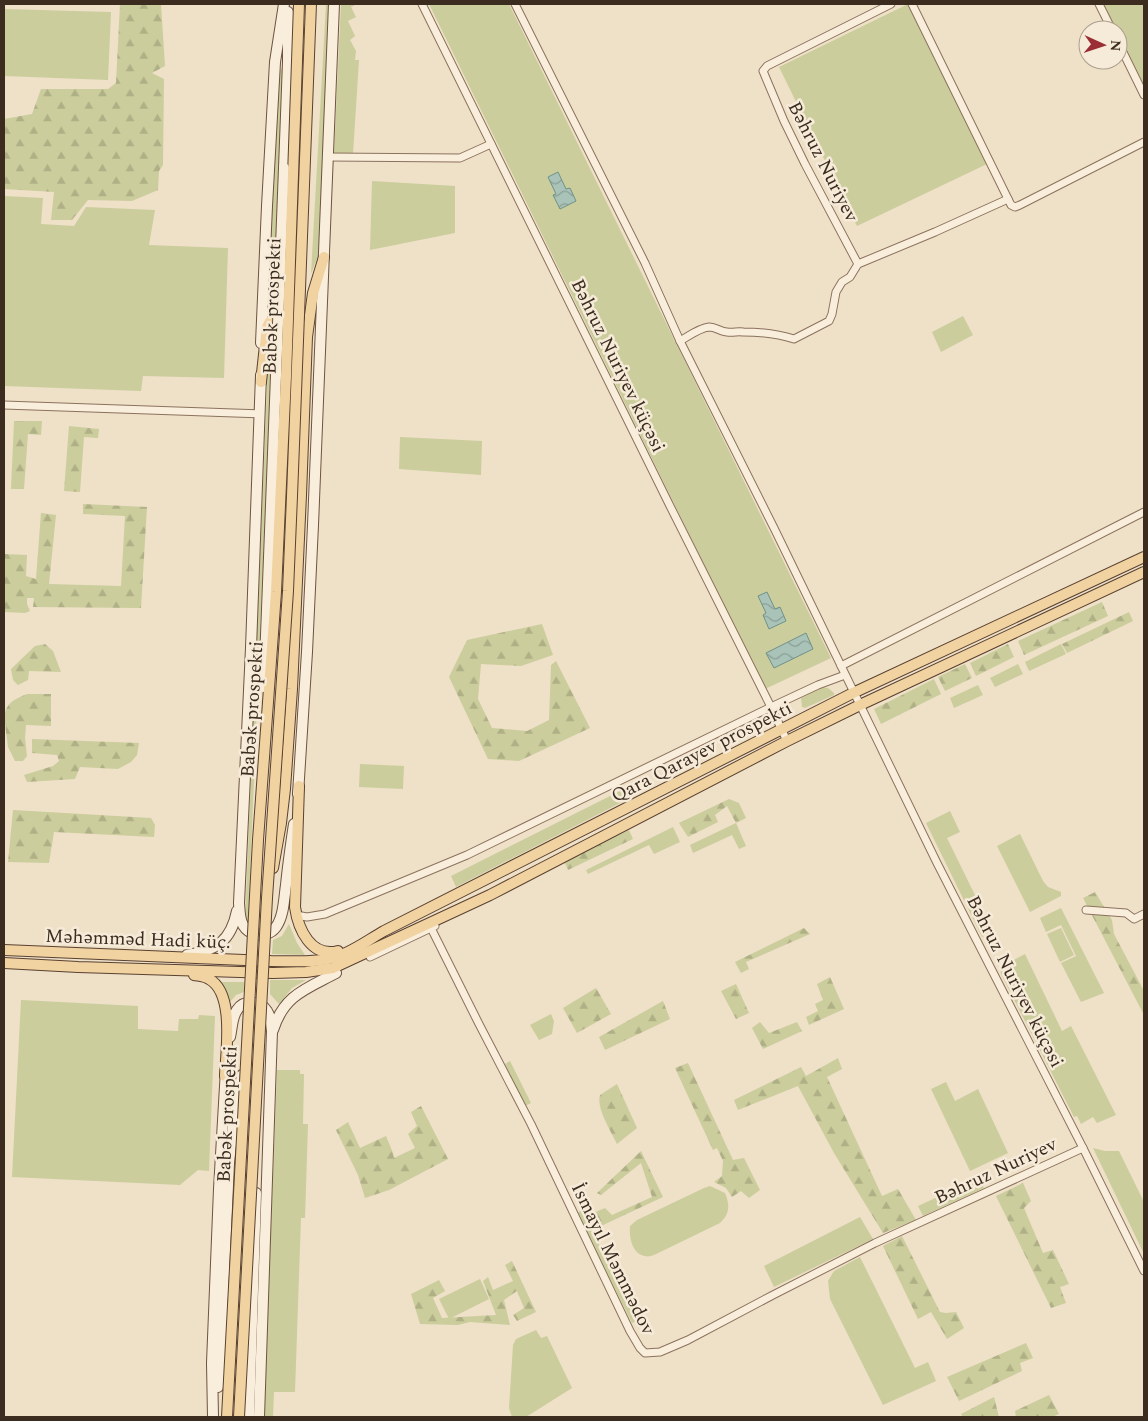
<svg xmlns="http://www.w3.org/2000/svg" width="1148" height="1421" viewBox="0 0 1148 1421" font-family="Spectral,serif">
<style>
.green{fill:#cbcd9c}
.forest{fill:url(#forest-firs)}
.water{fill:url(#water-waves);stroke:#6f9287}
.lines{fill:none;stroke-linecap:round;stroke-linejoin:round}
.street-casing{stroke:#8b725d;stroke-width:9}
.secondary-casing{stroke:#6d5340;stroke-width:12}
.primary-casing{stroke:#594131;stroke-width:12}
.street{stroke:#f9eedc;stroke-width:7}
.secondary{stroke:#f9eedc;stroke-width:10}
.primary{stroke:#f1d2a1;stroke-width:10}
.secondary-bridge-casing{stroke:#6d5340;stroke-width:12;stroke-linecap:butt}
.primary-bridge-casing{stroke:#594131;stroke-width:12;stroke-linecap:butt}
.secondary-bridge{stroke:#f9eedc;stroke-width:10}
.primary-bridge{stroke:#f1d2a1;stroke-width:10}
.labels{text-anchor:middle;stroke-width:5;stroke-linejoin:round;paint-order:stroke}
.street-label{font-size:19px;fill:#3c2c20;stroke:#f6ebd8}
</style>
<defs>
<pattern id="forest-firs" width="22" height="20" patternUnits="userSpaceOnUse" patternTransform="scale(1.25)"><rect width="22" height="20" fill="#cbcd9c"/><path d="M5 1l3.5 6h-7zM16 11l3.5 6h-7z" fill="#afb086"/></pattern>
<pattern id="water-waves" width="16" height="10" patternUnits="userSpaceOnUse" patternTransform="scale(1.25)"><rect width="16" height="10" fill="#a9c3b9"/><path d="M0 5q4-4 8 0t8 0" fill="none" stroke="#8b9f96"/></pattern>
</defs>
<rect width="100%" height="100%" fill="#efe0c8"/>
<g class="green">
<polygon points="326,4 328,4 329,8 319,254 311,274"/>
<polygon points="341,4 357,4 351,7 356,17 348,21 355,36 350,40 356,51 355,60 359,60 353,154 334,154"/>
<polygon points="429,4 509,4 831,658 765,689"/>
<polygon points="908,4 987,164 857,226 779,67"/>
<polygon points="1100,4 1144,4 1144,88 1118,38 1118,30 1114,30"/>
<polygon points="4,9 111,12 108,80 4,76"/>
<polygon points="283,67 274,305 267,304 279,72"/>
<polygon points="372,181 455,186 455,233 370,250"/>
<polygon points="4,196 43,198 41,224 74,226 86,207 155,210 149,245 228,248 224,378 143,376 141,391 4,386"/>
<polygon points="963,316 973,335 941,352 932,332"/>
<polygon points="273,324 248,924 245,921 268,361 270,325"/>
<polygon points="400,437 482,441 481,475 399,469"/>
<polygon points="1061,644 1066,654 1029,671 1025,662"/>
<polygon points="1018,664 1023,674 995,687 990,678"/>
<polygon points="978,685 983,695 954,708 950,698"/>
<polygon points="822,687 828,688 834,693 834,695 805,708 802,707 801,698"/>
<polygon points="360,764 404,766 403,789 359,787"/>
<polygon points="622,790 626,800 456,887 451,876"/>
<polygon points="950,811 960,832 947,838 993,932 982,937 926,823"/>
<polygon points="736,823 746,846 739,849 732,835 693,853 690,845"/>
<polygon points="673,827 680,842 654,854 649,845 588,874 586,870"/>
<polygon points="1020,834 1043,881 1048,887 1061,892 1061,896 1030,912 997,846"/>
<polygon points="1061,908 1104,993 1081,1002 1061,963 1076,956 1061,925 1046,932 1040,918"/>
<polygon points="289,924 297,943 305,955 272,954 273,940 282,936"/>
<polygon points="1061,928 1074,955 1060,962 1047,934"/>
<polygon points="1025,954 1062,1031 1071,1026 1116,1115 1097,1123 1093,1117 1081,1124 1077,1116 1074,1117 1001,974 1000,967"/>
<polygon points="270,980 306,980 292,988 279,1004 270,994"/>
<polygon points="218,982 244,982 244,992 236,995 230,1002 225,989"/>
<polygon points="21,1000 138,1006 138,1029 178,1031 179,1019 198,1019 199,1015 215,1016 209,1171 198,1170 180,1185 12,1177"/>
<polygon points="551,1014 554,1021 552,1034 539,1040 530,1025"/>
<polygon points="510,1061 531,1103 525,1106 505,1064"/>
<polygon points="277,1070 300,1070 300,1074 304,1074 303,1124 308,1124 305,1218 301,1218 295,1392 274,1392 273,1417 264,1417"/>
<polygon points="946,1082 955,1101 978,1089 1008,1153 970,1171 931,1089"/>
<polygon points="1093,1148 1105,1151 1119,1151 1144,1202 1144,1254"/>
<polygon points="979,1178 984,1188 923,1216 918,1206"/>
<path d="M710 1186 725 1193C730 1205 730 1214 720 1223L654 1255C651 1256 648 1257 645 1256 632 1254 629 1237 630 1226L637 1220 704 1188Z"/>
<polygon points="582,1210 637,1321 632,1323 577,1213"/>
<polygon points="860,1217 873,1239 774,1287 764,1266"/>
<polygon points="860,1257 915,1368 928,1362 936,1381 883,1405 830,1299 828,1281 834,1271"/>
<polygon points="480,1279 489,1299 449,1319 439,1299"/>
<polygon points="536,1330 541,1338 547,1336 572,1388 526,1417 512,1417 509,1408 513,1345 516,1339"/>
</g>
<g class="forest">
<polygon points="120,4 161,4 165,66 152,73 164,79 163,165 159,171 158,190 132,201 88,200 72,220 51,220 54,192 4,189 4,119 32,114 41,89 108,89 116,83"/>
<polygon points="14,421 42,421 41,435 28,434 24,489 11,489"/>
<polygon points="69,426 99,429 98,438 84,437 80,492 64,491"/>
<polygon points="83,504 147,507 141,608 33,607 34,598 27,598 27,604 30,611 25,613 4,612 4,554 27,555 26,576 36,579 41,513 56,515 49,584 121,586 125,516 83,514"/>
<polygon points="1102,602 1108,616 1024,655 1018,641"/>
<polygon points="1129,612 1133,621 1067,653 1062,644"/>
<polygon points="542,624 553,655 521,666 481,664 478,699 492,728 527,731 549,720 551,665 556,661 590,728 519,761 488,759 449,677 467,640"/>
<polygon points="45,644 53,651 61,672 29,671 28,680 18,685 13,680 11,669 35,646"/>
<polygon points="1008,644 1014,657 976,676 970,663"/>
<polygon points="965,664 972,678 945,691 938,677"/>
<polygon points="934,679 941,694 881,724 874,709"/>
<path d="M27 694H51V726L26 725 25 738 27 756 23 761H15L8 747 5 724H4C4 705 10 701 27 694Z"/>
<polygon points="32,739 139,743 137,755 131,762 118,769 80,767 75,779 27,782 24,775 53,766 59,761 57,755 32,753"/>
<polygon points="729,799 739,803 746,818 736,823 727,806 715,815 718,822 688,837 679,823"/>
<polygon points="13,810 151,818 155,825 154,837 54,832 49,863 8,862"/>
<polygon points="629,830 633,839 568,870 564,861"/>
<polygon points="1095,892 1112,920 1114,934 1144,991 1144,1015 1083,898"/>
<polygon points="804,928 810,934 746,962 749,969 741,973 735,962"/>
<polygon points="830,977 844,1009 809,1025 806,1017 818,1011 815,1004 823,1000 817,984"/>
<polygon points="736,984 749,1013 736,1019 721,991"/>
<polygon points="596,988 611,1014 577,1033 563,1008"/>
<polygon points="663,1001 670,1019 605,1050 599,1037"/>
<polygon points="760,1022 769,1033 797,1022 802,1031 763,1049 752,1028"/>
<polygon points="838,1058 842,1069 827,1077 882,1196 898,1189 916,1220 883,1233 834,1153 798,1086 738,1110 734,1100 801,1067 806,1076"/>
<polygon points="688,1063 733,1160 744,1158 760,1190 749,1198 741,1191 732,1197 726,1188 714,1182 722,1176 723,1161 717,1148 713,1150 675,1068"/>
<path d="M617 1084 637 1128 617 1144C611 1131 596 1108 600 1095Z"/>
<polygon points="421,1106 448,1159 389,1190 365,1198 358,1175 336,1130 348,1122 360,1148 386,1136 393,1153 394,1158 415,1148 408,1134 417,1126 411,1112"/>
<polygon points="641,1151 663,1197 601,1226 593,1213 605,1208 612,1215 652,1197 641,1163 601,1195 597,1193"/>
<polygon points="1023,1183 1031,1201 1024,1208 1043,1253 1053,1250 1069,1284 1060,1287 1066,1303 1051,1308 996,1196"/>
<polygon points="902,1236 940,1312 946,1313 956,1312 964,1328 947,1339 931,1312 918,1319 883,1246"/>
<polygon points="512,1261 536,1312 517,1321 513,1315 524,1308 517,1291 504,1300 510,1325 470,1322 458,1325 420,1324 411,1294 439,1280 445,1291 433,1298 442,1318 496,1315 483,1281 488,1277 493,1290 513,1281 505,1265"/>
<polygon points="1026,1343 1033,1358 1020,1363 1022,1371 959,1401 947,1377"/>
<polygon points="1049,1395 1059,1414 1052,1417 1016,1417 1015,1411"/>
<polygon points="994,1397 999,1417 963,1417 961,1414"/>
</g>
<g class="water">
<polygon points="558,172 566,189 570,188 576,201 560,209 553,195 556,194 548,177"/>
<polygon points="767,592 775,609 780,607 786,621 769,629 763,615 766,613 758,596"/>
<polygon points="806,633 813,649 774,668 766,653"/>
</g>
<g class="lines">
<g class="street-casing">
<g id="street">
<polyline points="422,4 670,506 771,707 787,741"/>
<polyline points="515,4 645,263 680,341 774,528 937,863 1083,1148 1144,1271"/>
<polyline points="912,4 1011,205 1015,207 1020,205 1144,142"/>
<polyline points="1099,4 1112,30"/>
<polyline points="1118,42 1144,95"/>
<polyline points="328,157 460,158 491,144"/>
<polyline points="858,264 805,164 784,121 763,71 767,66 891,4"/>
<path d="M680 341C689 336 699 328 709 327 716 327 721 332 727 332 733 333 738 331 743 332 760 332 778 334 794 339L829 321 832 314 836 292 842 282 850 277 858 264 935 232 1008 199"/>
<polyline points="4,405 260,414"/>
<polyline points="841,666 1144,512"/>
<polyline points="1086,910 1126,913 1134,919 1144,914"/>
<polyline points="296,915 307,917 325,914 467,855 771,707 818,685 845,675"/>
<polyline points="431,928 479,1024 531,1124 630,1331 640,1348 645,1353 660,1352 688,1340 773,1295 875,1243 1083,1148"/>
<polyline points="370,957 435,926"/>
</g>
</g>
<g class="secondary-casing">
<g id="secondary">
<polyline points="284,168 288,62 288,12"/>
<polyline points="261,343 267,206 275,62 284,4"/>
<path d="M261 375 251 648 239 903C240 914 239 927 252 933 260 937 271 934 276 927 284 916 284 898 286 885 288 865 291 844 294 824"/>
<polyline points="298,794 307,652 313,525 334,4"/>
<path d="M187 955C216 951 231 941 237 911"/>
<path d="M273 1030C284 995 306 989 336 973"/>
<path d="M230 1037C232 1028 232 1017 237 1010 244 999 261 1001 267 1011 271 1017 271 1024 272 1031L259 1417"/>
<polyline points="218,1387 220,1363 229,1163 233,1126 242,1075"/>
<polyline points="213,1417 212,1363 219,1189 226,1069"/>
<polyline points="249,1417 256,1193"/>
</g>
</g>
<g class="primary-casing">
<g id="primary">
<path d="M261 382 267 327C270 320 275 315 284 313"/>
<path d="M299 786 295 907C298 929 311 958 338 951"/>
<polyline points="273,868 281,823 285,789 292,689 301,495 307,337 313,293 324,257"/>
<path d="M4 950 271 961C292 961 313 963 333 958 351 953 368 940 384 931L853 693 1144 557"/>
<polyline points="4,963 78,967 273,973 306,972 333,968 490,895 787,741 860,705 1144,572"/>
<path d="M194 975C199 976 204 976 209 979 235 993 226 1051 225 1076"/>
</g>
</g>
<use href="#street" class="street"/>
<use href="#secondary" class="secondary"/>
<use href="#primary" class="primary"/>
<g class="secondary-bridge-casing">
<polyline id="secondary-bridge" points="264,687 284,168"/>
</g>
<g class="primary-bridge-casing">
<g id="primary-bridge">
<polyline points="227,1417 258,840 276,592 286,376 299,4"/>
<polyline points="239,1417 267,898 288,591 292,496 311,4"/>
</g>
</g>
<use href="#secondary-bridge" class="secondary-bridge"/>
<use href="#primary-bridge" class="primary-bridge"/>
</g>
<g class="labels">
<g class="street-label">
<text transform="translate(824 161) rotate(63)" y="7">Bəhruz Nuriyev</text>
<text transform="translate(271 306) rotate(-88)" y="7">Babək prospekti</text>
<text transform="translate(619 365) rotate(64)" y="7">Bəhruz Nuriyev küçəsi</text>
<text transform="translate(251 709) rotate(-86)" y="7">Babək prospekti</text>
<text transform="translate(701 751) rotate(-27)" y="7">Qara Qarayev prospekti</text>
<text transform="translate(138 938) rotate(2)" y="7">Məhəmməd Hadi küç.</text>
<text transform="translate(1016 981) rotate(63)" y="7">Bəhruz Nuriyev küçəsi</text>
<text transform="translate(226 1114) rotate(-87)" y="7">Babək prospekti</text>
<text transform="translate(995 1170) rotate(-25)" y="7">Bəhruz Nuriyev</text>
<text transform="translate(614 1258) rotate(64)" y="7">İsmayıl Məmmədov</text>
</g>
</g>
<rect width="1148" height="1421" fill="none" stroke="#3c2c20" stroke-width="10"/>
<g transform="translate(1103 45) rotate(93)"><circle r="24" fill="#f6ebd8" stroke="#ac9f8e"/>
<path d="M0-4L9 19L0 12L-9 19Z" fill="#9b2d36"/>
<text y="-8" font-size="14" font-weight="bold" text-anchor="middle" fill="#3c2c20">N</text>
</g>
</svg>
